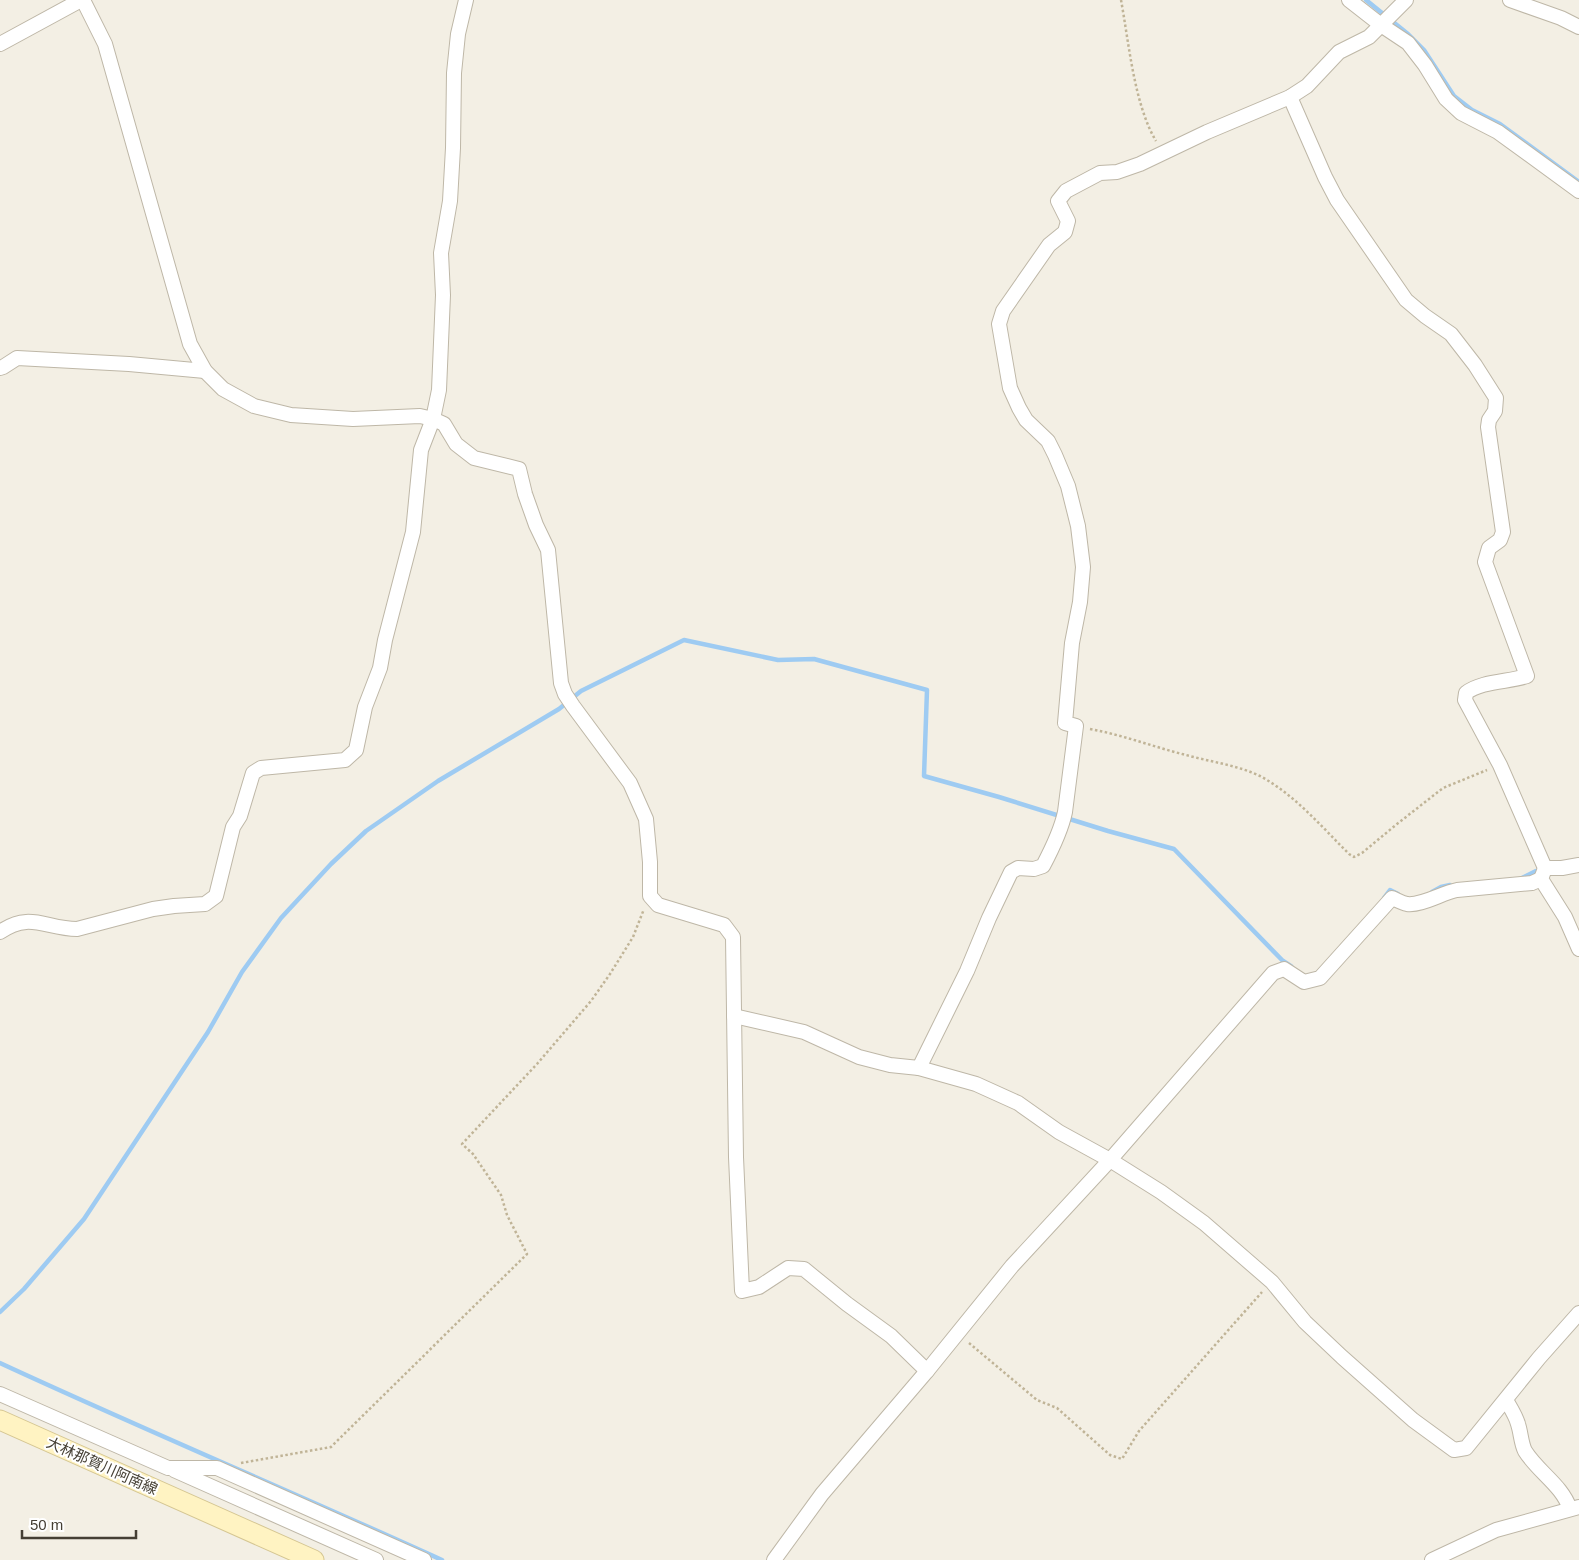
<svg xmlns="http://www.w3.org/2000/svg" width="1579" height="1560" viewBox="0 0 1579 1560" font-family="Helvetica,'Noto Sans JP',sans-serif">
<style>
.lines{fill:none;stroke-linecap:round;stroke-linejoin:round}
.stream{stroke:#9ecbf2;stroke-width:4.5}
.minor-casing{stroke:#beb7a7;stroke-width:16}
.secondary-casing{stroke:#d5c692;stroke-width:21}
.path{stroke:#c0b497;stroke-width:2.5;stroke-dasharray:2.5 2.5;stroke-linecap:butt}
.minor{stroke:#fff;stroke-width:14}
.secondary{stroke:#fff3c2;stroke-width:19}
.labels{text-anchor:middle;stroke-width:4;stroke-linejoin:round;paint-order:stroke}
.street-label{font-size:15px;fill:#453f34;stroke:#fff}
</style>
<rect width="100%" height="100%" fill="#f3efe4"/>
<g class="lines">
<g class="stream">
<polyline points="1366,0 1408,34 1424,50 1454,96 1472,110 1500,124 1579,182"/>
<polyline points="1522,878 1536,871"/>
<polyline points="1432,892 1441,887 1450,885"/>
<polyline points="1384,898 1390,890 1398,894"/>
<polyline points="0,1312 24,1289 84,1219 208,1032 242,972 281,918 331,864 366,831 438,781 559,709 581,691 684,640 778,660 814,659 927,690 924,776 999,797 1108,831 1174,849 1282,960 1291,966"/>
<path d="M0 1363C147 1431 295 1493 442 1560"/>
</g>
<g class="minor-casing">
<g id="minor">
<polyline points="83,0 105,44 190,344 205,371 223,389 254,406 291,415 353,419 420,416 433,419 444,424 456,444 474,458 519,469 525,494 536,525 548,550 561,683 565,694 573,706 630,783 646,819 650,862 650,896 658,905 724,925 733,937 736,1157 742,1291 759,1287 788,1268 804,1269 847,1304 891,1336 927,1371"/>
<polyline points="1349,0 1381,25 1408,43 1425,65 1446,99 1461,113 1498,132 1579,191"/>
<polyline points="1510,0 1561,18 1579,27"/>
<polyline points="0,44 81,0"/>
<path d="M1290 97 1325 177 1337 200 1406 300 1425 316 1451 334 1475 365 1496 398 1495 411 1489 420 1488 427 1503 532 1500 540 1489 548 1485 562 1527 676C1509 682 1481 681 1466 693L1465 700 1500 765 1545 868H1562L1579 865"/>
<polyline points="0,368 3,367 17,358 129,364 205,371"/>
<polyline points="1544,871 1541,879 1565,917 1579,949"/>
<path d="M0 932C30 911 46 929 77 929L153 909 174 906 205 904 216 896 233 827 240 816 253 773 261 768 345 760 356 750 365 707 380 668 385 640 413 532 421 450 433 419 439 390 443 295 441 253 450 201 453 148 454 73 458 34 466 0"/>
<polyline points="734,1016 804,1032 859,1057 890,1065 919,1068 976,1084 1018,1103 1059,1132 1110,1160 1161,1192 1204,1223 1272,1282 1305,1322 1342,1357 1413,1420 1454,1450 1466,1448 1539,1358 1579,1313"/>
<path d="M919 1068 967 971 989 918 1011 872 1018 868 1034 869 1043 866C1052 849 1061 831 1065 812L1076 726 1065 723 1072 643 1080 602 1083 567 1078 526 1068 486 1055 455 1048 441 1026 420 1019 408 1010 388 999 324 1003 311 1049 245 1065 232 1068 221 1058 201 1066 191 1100 173 1117 172 1140 164 1207 132 1290 97 1307 86 1339 52 1369 37 1406 0"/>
<polyline points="0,1394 168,1468 217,1468 424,1560"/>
<path d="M1506 1400C1510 1407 1516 1416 1518 1424 1521 1433 1521 1443 1525 1451 1538 1472 1562 1485 1570 1509"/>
<polyline points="174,1470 376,1560"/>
<path d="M774 1560 822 1494 927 1371 1012 1266 1110 1160 1273 973 1284 969 1304 982 1320 978 1392 898C1397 900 1402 903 1407 904 1421 906 1442 893 1457 890L1532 883 1541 879"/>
<polyline points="1432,1560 1496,1530 1579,1507"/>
</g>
</g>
<g class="secondary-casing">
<polyline id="secondary" points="0,1420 314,1560"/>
</g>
<g class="path">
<path d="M1121 0C1129 43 1134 104 1156 141"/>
<path d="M1090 729C1123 735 1154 747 1186 755 1211 762 1237 765 1260 776 1295 795 1321 826 1349 854L1354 857 1362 853 1397 824 1443 788 1487 770"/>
<polyline points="969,1343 1037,1400 1057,1408 1110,1455 1122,1459 1139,1431 1262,1292"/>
<polyline points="241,1463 331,1447 527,1254 507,1215 501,1195 473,1154 462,1144 537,1064 591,1001 610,974 633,937 644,909"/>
</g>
<use href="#minor" class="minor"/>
<use href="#secondary" class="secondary"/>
</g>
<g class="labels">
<g class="street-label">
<text transform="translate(102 1466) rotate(24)" y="5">大林那賀川阿南線</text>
</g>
</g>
<path d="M22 1530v8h114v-8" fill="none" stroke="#453f34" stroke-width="2.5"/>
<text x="30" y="1530" font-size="15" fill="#453f34" stroke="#ffffff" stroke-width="4" paint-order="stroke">50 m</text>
</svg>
